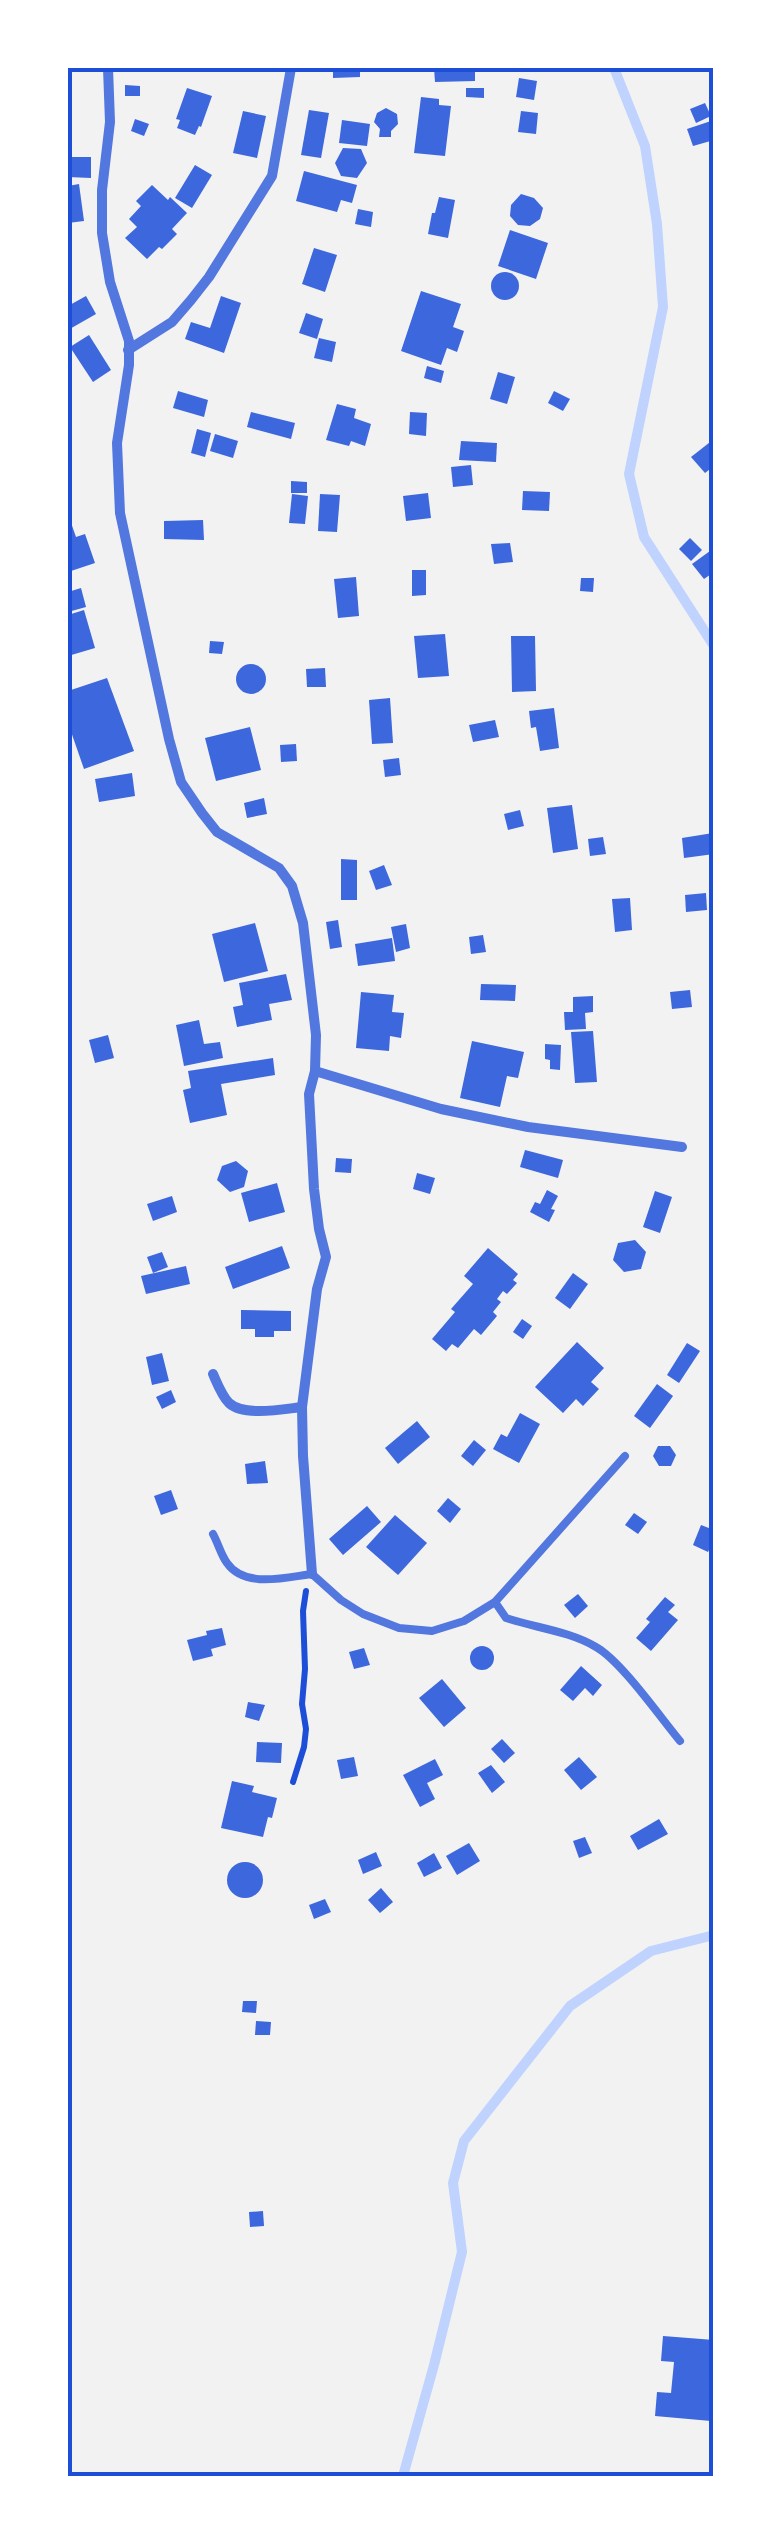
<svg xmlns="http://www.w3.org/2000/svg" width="781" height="2544" viewBox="0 0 781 2544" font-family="Poppins,sans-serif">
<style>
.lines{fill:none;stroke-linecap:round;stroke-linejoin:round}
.stream{stroke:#bfd3fe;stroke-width:10}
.building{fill:#3d67dc}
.path{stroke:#1d4ed8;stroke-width:6}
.service{stroke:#5277de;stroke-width:8}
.minor{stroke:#5277de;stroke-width:10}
.neatline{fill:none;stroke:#1d4ed8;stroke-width:4}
</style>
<rect width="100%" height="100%" fill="#f2f2f2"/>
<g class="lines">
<g class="stream">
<polyline points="614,68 645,146 657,224 663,307 629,474 644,537 714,646"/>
<polyline points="403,2476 434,2365 462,2252 453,2183 464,2141 570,2006 651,1951 714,1935"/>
</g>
</g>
<g class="building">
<polygon points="333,68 360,68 360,77 333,78"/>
<polygon points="434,68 475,68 475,81 435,82"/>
<polygon points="519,78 537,81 534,100 516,97"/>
<polygon points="125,85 140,86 140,96 125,96"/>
<polygon points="187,88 212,96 201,127 199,126 195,135 177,128 180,120 176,119"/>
<polygon points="466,88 484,88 484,98 466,97"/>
<polygon points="421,97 439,99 439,105 451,106 445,156 414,153"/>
<polygon points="705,103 711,116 696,123 690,109"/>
<polygon points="386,108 397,114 398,124 391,131 391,137 379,137 380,129 374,122 377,113"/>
<polygon points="309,110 329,113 321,158 301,155"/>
<polygon points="243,111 266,116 257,158 233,153"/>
<polygon points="521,111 538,113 536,134 518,132"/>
<polygon points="135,119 149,124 144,136 131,131"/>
<polygon points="342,120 370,124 367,146 339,143"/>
<polygon points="714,120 714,140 693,146 687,129"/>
<polygon points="343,148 361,149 367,163 357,178 341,176 335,163"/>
<polygon points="68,157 91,157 91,178 68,177"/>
<polygon points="195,165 212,175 192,208 175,198"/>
<polygon points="304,171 357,185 352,203 341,200 337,212 296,201"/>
<polygon points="79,184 84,221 68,223 68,186"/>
<polygon points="152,185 168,200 170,197 187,213 172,229 177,234 162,249 159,247 147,259 125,238 137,227 129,219 141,206 136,201"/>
<polygon points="521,194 534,198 543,208 540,219 530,226 518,225 510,216 511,205"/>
<polygon points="439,197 455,200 448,238 428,234 432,213 435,213"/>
<polygon points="358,209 373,212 371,227 355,224"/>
<polygon points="510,230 548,243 536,279 498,266"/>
<polygon points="314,248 337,255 325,292 302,284"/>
<circle cx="505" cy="286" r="14"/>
<polygon points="421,291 461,304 453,327 464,331 457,352 447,348 441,365 401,351"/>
<polygon points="86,296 96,314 68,330 68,306"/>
<polygon points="221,296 241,303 224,353 185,339 191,322 210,328"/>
<polygon points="306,313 323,319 317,339 299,333"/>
<polygon points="89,335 111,370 93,382 70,347"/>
<polygon points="319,338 336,342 332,362 314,358"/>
<polygon points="427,366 444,371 441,383 424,378"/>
<polygon points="498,372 515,377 507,404 490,399"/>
<polygon points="178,391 208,400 204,417 173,408"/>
<polygon points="554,391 570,399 563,411 548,403"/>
<polygon points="337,404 356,409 354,418 371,424 365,446 351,441 349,446 326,440"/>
<polygon points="251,412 295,423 291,439 247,427"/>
<polygon points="410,412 427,413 426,436 409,434"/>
<polygon points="197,429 211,433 205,457 191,453"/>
<polygon points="215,434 238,441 233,458 210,451"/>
<polygon points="714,439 714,466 705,473 691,457"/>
<polygon points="461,441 497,443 496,462 459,460"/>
<polygon points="471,465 473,485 453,487 451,467"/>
<polygon points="291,481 307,482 307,493 291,493"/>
<polygon points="523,491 550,492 549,511 522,510"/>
<polygon points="428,493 431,518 406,521 403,496"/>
<polygon points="292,494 308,496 305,524 289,523"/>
<polygon points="320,494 340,495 337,532 318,531"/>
<polygon points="68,514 76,537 85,534 95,563 68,572"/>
<polygon points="203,520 204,540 164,539 164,521"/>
<polygon points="690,538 702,550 691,561 679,549"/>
<polygon points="510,543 513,562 494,564 491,544"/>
<polygon points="710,551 714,555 714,572 704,579 692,564"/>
<polygon points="412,570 426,570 426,595 412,596"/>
<polygon points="356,577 359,616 338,618 334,579"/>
<polygon points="581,578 594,578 593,592 580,591"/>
<polygon points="81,588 86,607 68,612 68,592"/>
<polygon points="84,610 95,648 68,656 68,615"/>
<polygon points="445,634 449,676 418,678 414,636"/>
<polygon points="511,636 535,636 536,691 512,692"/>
<polygon points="210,641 224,642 222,654 209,653"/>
<circle cx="251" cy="679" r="15"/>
<polygon points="325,668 326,687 307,687 306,669"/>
<polygon points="107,678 134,751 84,769 68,723 68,691"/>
<polygon points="390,698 393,743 372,744 369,700"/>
<polygon points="554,708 559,748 540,751 536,727 531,728 529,711"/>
<polygon points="495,720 499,737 473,742 469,725"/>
<polygon points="250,727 261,770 216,781 205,738"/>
<polygon points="296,744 297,761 281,762 280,745"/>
<polygon points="399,758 401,775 385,777 383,760"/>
<polygon points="132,773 135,796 99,802 95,779"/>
<polygon points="264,798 267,814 247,818 244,803"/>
<polygon points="572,805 578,849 553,853 547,808"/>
<polygon points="520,810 524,826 508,830 504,814"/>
<polygon points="713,833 714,854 684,858 682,838"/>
<polygon points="603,837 606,854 590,856 588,839"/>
<polygon points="341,859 357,860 357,900 341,900"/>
<polygon points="384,865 392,885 376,890 369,871"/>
<polygon points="706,893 707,910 686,912 685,895"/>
<polygon points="630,898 632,930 615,932 612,899"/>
<polygon points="338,920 342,947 330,949 326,922"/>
<polygon points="255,923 268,971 224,982 212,934"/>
<polygon points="406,924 410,948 396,952 391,927"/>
<polygon points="483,935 486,952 471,954 469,937"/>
<polygon points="392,938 395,961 358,966 355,944"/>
<polygon points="286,974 292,1000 269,1004 272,1020 237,1027 233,1007 243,1005 239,983"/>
<polygon points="481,984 516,985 515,1001 480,1000"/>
<polygon points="690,990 692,1007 672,1009 670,992"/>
<polygon points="361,992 394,995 392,1012 404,1013 401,1038 390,1036 389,1051 356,1048"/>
<polygon points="593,996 593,1012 585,1013 586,1029 565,1030 564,1012 573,1012 573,997"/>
<polygon points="199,1020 204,1044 220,1042 223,1058 184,1066 176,1025"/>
<polygon points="593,1031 597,1082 575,1083 571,1032"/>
<polygon points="108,1035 114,1058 95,1063 89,1040"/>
<polygon points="472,1041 524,1052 518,1078 507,1076 500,1107 460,1098"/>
<polygon points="545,1044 561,1045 560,1070 550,1069 550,1060 545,1059"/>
<polygon points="273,1058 275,1075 221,1084 227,1115 190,1123 183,1090 191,1088 188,1071"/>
<polygon points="525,1150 563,1160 558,1178 520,1167"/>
<polygon points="336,1158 352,1159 351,1173 335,1172"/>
<polygon points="236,1161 248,1171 244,1187 230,1192 217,1180 222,1166"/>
<polygon points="417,1173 435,1178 430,1194 413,1189"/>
<polygon points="277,1183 285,1212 249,1222 241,1193"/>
<polygon points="547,1190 558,1196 551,1209 555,1210 549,1222 530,1212 535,1202 540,1204"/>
<polygon points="655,1191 672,1197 660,1233 643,1227"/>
<polygon points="172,1196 177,1212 153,1221 147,1204"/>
<polygon points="635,1240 646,1252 641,1269 624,1272 613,1260 618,1243"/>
<polygon points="282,1246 290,1268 233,1289 225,1267"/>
<polygon points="488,1248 518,1274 513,1280 517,1283 507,1294 503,1291 497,1299 501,1302 493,1312 497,1316 481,1335 474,1329 458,1348 452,1344 446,1351 432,1339 455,1312 451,1309 473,1284 464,1276"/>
<polygon points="162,1252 168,1267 153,1273 147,1257"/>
<polygon points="186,1266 190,1284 146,1294 141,1276"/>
<polygon points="573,1273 588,1284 570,1309 555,1298"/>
<polygon points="241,1310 291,1311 291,1331 274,1331 274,1337 255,1337 255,1329 241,1329"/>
<polygon points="522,1319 532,1326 523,1339 513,1332"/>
<polygon points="577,1342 604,1368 591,1382 599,1389 583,1406 576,1399 563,1413 535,1387"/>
<polygon points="687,1343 700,1351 679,1383 667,1375"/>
<polygon points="162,1353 169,1381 152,1385 146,1357"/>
<polygon points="657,1384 673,1396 650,1428 634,1416"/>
<polygon points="171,1390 176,1402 162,1409 156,1397"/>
<polygon points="520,1413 540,1424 519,1463 493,1449 501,1434 507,1437"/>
<polygon points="417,1421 430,1437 398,1464 385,1448"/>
<polygon points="474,1440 486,1450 473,1466 461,1456"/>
<polygon points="658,1446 670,1446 676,1455 671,1466 659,1466 653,1456"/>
<polygon points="265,1461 268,1483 247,1484 245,1464"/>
<polygon points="171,1490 178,1509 161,1515 154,1496"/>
<polygon points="448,1498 461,1509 450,1523 437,1511"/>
<polygon points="367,1506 381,1522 343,1555 329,1539"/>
<polygon points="634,1513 647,1522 638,1534 625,1525"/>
<polygon points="395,1515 427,1543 398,1575 366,1547"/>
<polygon points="701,1525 714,1530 714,1540 708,1552 693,1545"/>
<polygon points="578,1594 588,1606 575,1618 564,1605"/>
<polygon points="665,1597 675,1605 668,1612 678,1620 651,1651 636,1638 650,1622 646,1619"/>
<polygon points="222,1628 226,1645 211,1649 213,1656 193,1661 187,1640 207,1635 206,1631"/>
<circle cx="482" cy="1658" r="12"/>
<polygon points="364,1648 370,1665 354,1669 349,1652"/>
<polygon points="581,1666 602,1685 593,1696 585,1688 573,1701 560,1690"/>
<polygon points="442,1679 466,1708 444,1727 419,1698"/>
<polygon points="248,1702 265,1705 259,1721 245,1717"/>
<polygon points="502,1739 515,1753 504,1763 491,1749"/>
<polygon points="257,1742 282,1743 281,1763 256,1762"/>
<polygon points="354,1757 358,1776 341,1779 337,1760"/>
<polygon points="579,1757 597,1777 581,1790 564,1770"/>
<polygon points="435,1759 443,1775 427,1783 435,1799 420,1807 403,1775"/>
<polygon points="491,1765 505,1782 492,1793 478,1773"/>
<polygon points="232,1781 254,1786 252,1792 277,1798 272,1818 268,1817 263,1837 221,1828"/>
<polygon points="659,1819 668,1834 638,1850 630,1836"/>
<polygon points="585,1837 592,1853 579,1858 573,1841"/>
<polygon points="469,1843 480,1861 457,1875 446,1856"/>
<polygon points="376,1852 382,1866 363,1874 358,1860"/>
<polygon points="434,1853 442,1868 424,1877 417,1863"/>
<circle cx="245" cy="1880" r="18"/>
<polygon points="381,1888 393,1902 380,1913 368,1900"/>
<polygon points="325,1899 331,1912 314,1919 309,1905"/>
<polygon points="243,2001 257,2001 256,2013 242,2012"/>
<polygon points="256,2021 271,2022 270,2035 255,2035"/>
<polygon points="263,2211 264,2226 250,2227 249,2212"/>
<polygon points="663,2336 714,2340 711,2421 655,2416 657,2392 671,2393 674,2362 661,2361"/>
</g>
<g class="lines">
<polyline class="path" points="293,1782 304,1747 306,1729 302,1704 305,1669 303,1611 306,1591"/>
<g class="service">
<path d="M213 1534C218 1543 221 1555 227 1563 245 1589 287 1577 312 1574L341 1600 363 1614 399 1628 432 1631 464 1621 495 1602 625 1456"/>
<path d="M495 1602 506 1618C536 1628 569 1631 596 1647 621 1661 660 1717 680 1741"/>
</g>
<g class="minor">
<polyline points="108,68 110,122 102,190 102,233 110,282 129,341 129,365 117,443 120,513 169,739 181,782 202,813 217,832 279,868 292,886 303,923 316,1035 315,1071 309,1094 314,1189 319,1229 326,1257 317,1289 302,1407 303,1456 312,1574"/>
<polyline points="128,350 172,322 191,300 209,277 272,176 291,68"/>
<polyline points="315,1071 441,1109 528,1127 682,1147"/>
<path d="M213 1374C217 1383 222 1396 229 1403 244 1417 284 1409 302 1407"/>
</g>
</g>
<rect width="781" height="2544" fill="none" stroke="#ffffff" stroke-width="140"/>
<rect x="70" y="70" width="641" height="2404" class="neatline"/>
</svg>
